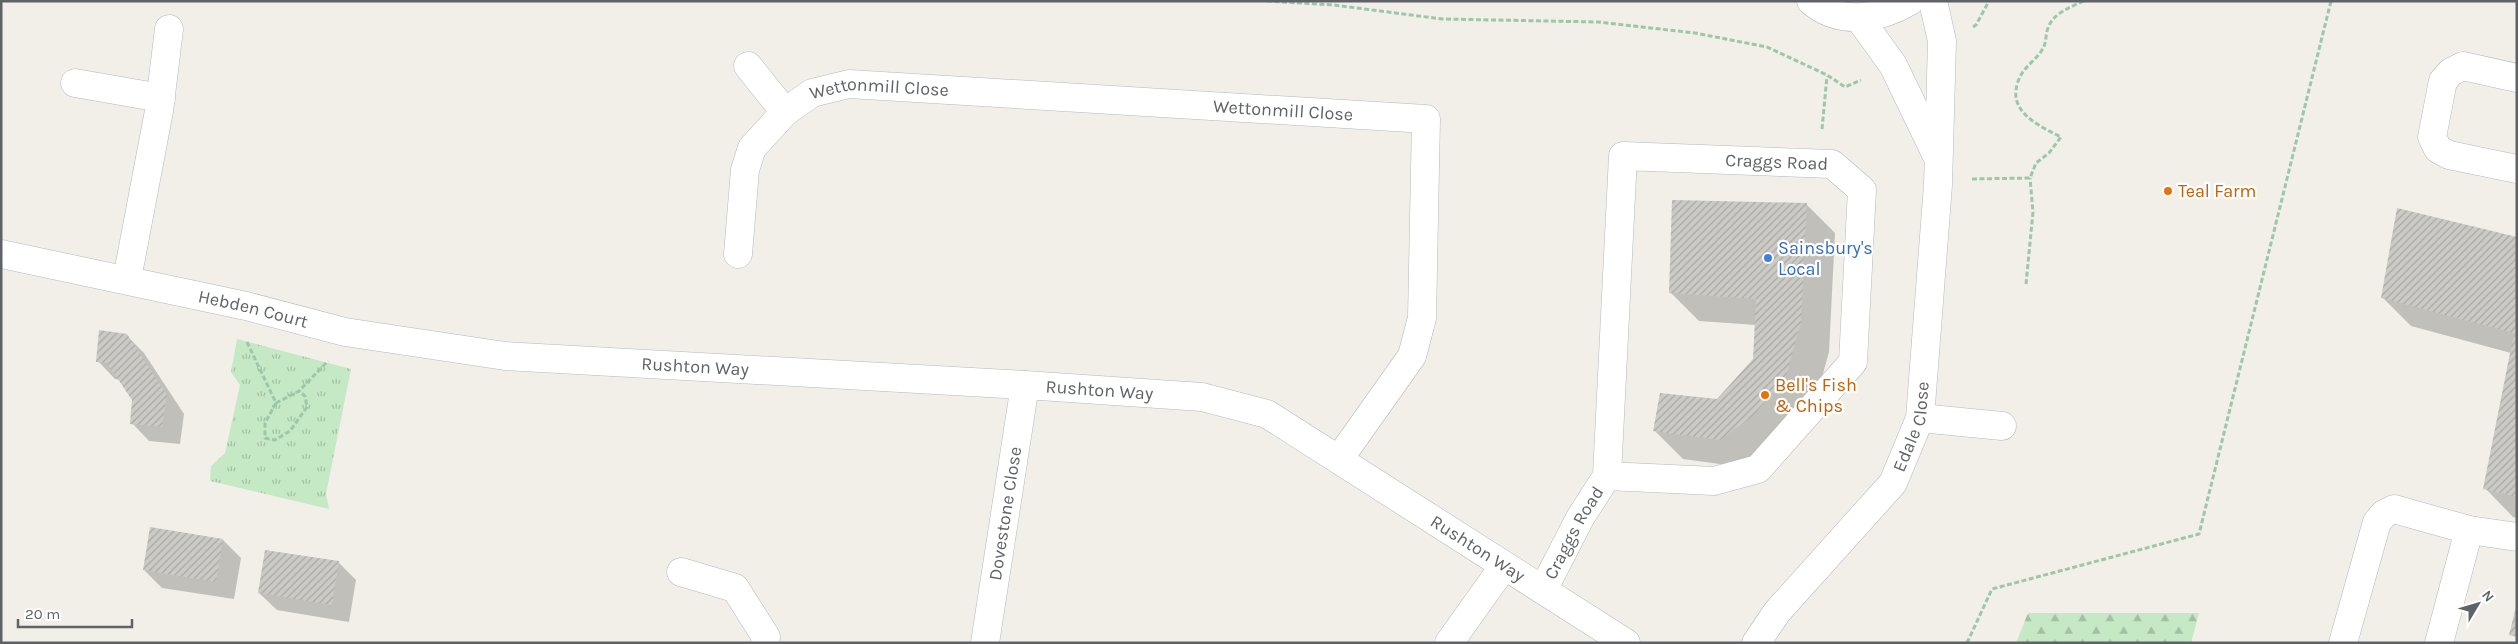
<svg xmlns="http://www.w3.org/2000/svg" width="2518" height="644" viewBox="0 0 2518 644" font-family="Karla,sans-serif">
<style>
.forest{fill:url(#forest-firs)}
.park{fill:url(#park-tufts)}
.shadow{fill:#0003}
.building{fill:url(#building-hatch)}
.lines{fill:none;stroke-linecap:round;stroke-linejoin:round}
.minor-casing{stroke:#b5b8bc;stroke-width:29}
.path{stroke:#9cc7a9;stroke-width:3;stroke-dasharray:5 2.5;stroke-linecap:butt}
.minor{stroke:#fff;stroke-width:28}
.food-dot{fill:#e8710a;stroke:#fff;stroke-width:2}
.shop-dot{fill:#3f7fe0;stroke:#fff;stroke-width:2}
.labels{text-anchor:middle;stroke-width:4.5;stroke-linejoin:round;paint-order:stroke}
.street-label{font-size:18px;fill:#5f6368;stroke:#fff}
.food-label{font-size:18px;fill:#c56008;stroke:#fff;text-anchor:start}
.shop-label{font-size:18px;fill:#366cbe;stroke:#fff;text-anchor:start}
</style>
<defs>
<pattern id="forest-firs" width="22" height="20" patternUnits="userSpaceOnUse" patternTransform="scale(1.25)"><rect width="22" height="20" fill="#c5e8c5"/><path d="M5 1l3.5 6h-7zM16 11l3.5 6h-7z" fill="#a3c0a4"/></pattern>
<pattern id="park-tufts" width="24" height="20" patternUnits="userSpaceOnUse" patternTransform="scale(1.25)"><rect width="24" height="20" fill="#c5e8c5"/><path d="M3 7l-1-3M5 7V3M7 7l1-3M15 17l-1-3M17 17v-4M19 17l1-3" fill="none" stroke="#a3c0a4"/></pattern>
<pattern id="building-hatch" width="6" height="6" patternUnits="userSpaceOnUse" patternTransform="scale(1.25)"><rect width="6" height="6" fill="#cccac5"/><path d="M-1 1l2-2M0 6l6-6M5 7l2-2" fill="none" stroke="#a9a8a4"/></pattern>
</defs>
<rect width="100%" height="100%" fill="#f1efe8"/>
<polygon class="forest" points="2028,613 2199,613 2191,643 2016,643"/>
<polygon class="park" points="237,339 351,369 326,494 329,509 210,481 211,466 225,453 240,385 231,372"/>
<g class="shadow">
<polygon points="1807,205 1835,233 1829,352 1814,406 1749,468 1683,459 1654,430 1717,400 1754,360 1756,325 1699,321 1670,292"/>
<polygon points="2517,238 2517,518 2513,517 2485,488 2511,353 2411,326 2382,297"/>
<polygon points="126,335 144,353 184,414 180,444 149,441 132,423 133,400 120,380 115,379 98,361"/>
<polygon points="223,540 241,558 234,599 162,588 144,570"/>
<polygon points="338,562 356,580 349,622 277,610 259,593"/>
</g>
<g class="building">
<polygon points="1672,200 1807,203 1801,322 1786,377 1754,415 1720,440 1653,431 1660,393 1717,399 1753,359 1756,299 1669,293"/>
<polygon points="2397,208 2517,237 2517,497 2483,489 2514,333 2381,298"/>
<polygon points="99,330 127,334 167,395 162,427 130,424 132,400 107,363 96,362"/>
<polygon points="150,527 223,539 216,582 143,570"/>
<polygon points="265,550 339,561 332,605 258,593"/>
<polygon points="2517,603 2517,637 2509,635"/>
</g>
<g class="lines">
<g class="minor-casing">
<g id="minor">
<path d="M1811 1C1840 26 1880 19 1910 1"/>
<polyline points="1859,18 1893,65 1936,154"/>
<polyline points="2517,78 2463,66 2451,72 2443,81 2432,137 2438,149 2449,155 2517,169"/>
<polyline points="75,83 161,98"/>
<path id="s1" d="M785 112 812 93 849 84 1426 119 1422 318 1412 356 1339 459"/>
<path id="s2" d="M1 254 246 306 345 332 505 356 1025 385 1202 397 1267 414 1626 643"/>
<polyline points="738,254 745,170 752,148 785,112 748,66"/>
<polyline points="127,279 159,111 169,29"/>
<polyline points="1920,418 2002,426"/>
<polyline points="681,572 735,588 766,637 765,643"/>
<path id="s3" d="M1543 590 1580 518 1607 476 1623 156 1832 164 1862 190 1853 362 1758 469 1714 481 1607 476"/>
<path id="s4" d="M985 643 1025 385"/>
<polyline points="1449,643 1504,566"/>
<path id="s5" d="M1756 643 1777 612 1893 483 1920 418 1938 185 1942 41 1933 1"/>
<polyline points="2343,643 2377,522 2384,514 2394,509 2469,530 2517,537"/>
<polyline points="2439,643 2469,530"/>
</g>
</g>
<g class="path">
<polyline points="1267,1 1334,5 1442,19 1598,22 1695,33 1767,47 1827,75 1845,87 1861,80"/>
<polyline points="1973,27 1976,25 1989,1"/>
<polyline points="1822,129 1827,76"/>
<path d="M1972 179 2030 178 2036 163 2049 153 2061 137C2037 125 2004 110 2020 77 2025 66 2036 60 2042 50 2047 43 2045 35 2048 28 2053 13 2071 7 2084 1"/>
<polyline points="2026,284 2033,212 2030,178"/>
<polyline points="247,342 276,403 299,391 328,361"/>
<polyline points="276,403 265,423 265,438 275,440 290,431 307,407 305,396 299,391"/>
<polyline points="1967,643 1992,589 2199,534 2331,1"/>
</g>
<use href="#minor" class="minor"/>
</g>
<g class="food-dot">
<circle cx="2168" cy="191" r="5"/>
<circle cx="1765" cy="395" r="5"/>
</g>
<circle class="shop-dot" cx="1768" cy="258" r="5"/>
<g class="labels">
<g class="street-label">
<text dy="6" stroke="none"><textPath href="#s1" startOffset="101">Wettonmill Close</textPath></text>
<text dy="6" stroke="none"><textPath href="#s1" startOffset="506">Wettonmill Close</textPath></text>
<text dy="6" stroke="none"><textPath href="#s3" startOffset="605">Craggs Road</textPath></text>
<text dy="6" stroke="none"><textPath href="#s2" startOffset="258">Hebden Court</textPath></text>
<text dy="6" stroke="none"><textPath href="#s2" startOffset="705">Rushton Way</textPath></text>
<text dy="6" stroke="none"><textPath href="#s2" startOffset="1110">Rushton Way</textPath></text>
<text dy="6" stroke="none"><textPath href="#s5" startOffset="271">Edale Close</textPath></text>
<text dy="6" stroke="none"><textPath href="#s4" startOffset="131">Dovestone Close</textPath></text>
<text dy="6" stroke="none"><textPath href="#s3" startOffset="65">Craggs Road</textPath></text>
<text dy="6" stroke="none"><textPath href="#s2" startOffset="1530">Rushton Way</textPath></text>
</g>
<g class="food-label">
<text x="2178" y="197">Teal Farm</text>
<text x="1775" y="391">Bell's Fish<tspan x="1775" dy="21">&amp; Chips</tspan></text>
</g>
<g class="shop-label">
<text x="1778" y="254">Sainsbury's<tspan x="1778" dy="21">Local</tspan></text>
</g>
</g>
<rect width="2518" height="644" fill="none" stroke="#5f6368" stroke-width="5"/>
<g transform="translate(2478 604) rotate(52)" stroke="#ffffff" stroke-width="4" paint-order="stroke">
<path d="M0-4L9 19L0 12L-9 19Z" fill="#5f6368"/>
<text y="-8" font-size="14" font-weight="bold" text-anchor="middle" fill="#5f6368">N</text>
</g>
<path d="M18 619v8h114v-8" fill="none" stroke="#5f6368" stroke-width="2.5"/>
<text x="25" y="619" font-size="15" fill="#5f6368" stroke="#ffffff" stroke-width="4" paint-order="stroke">20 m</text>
</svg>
